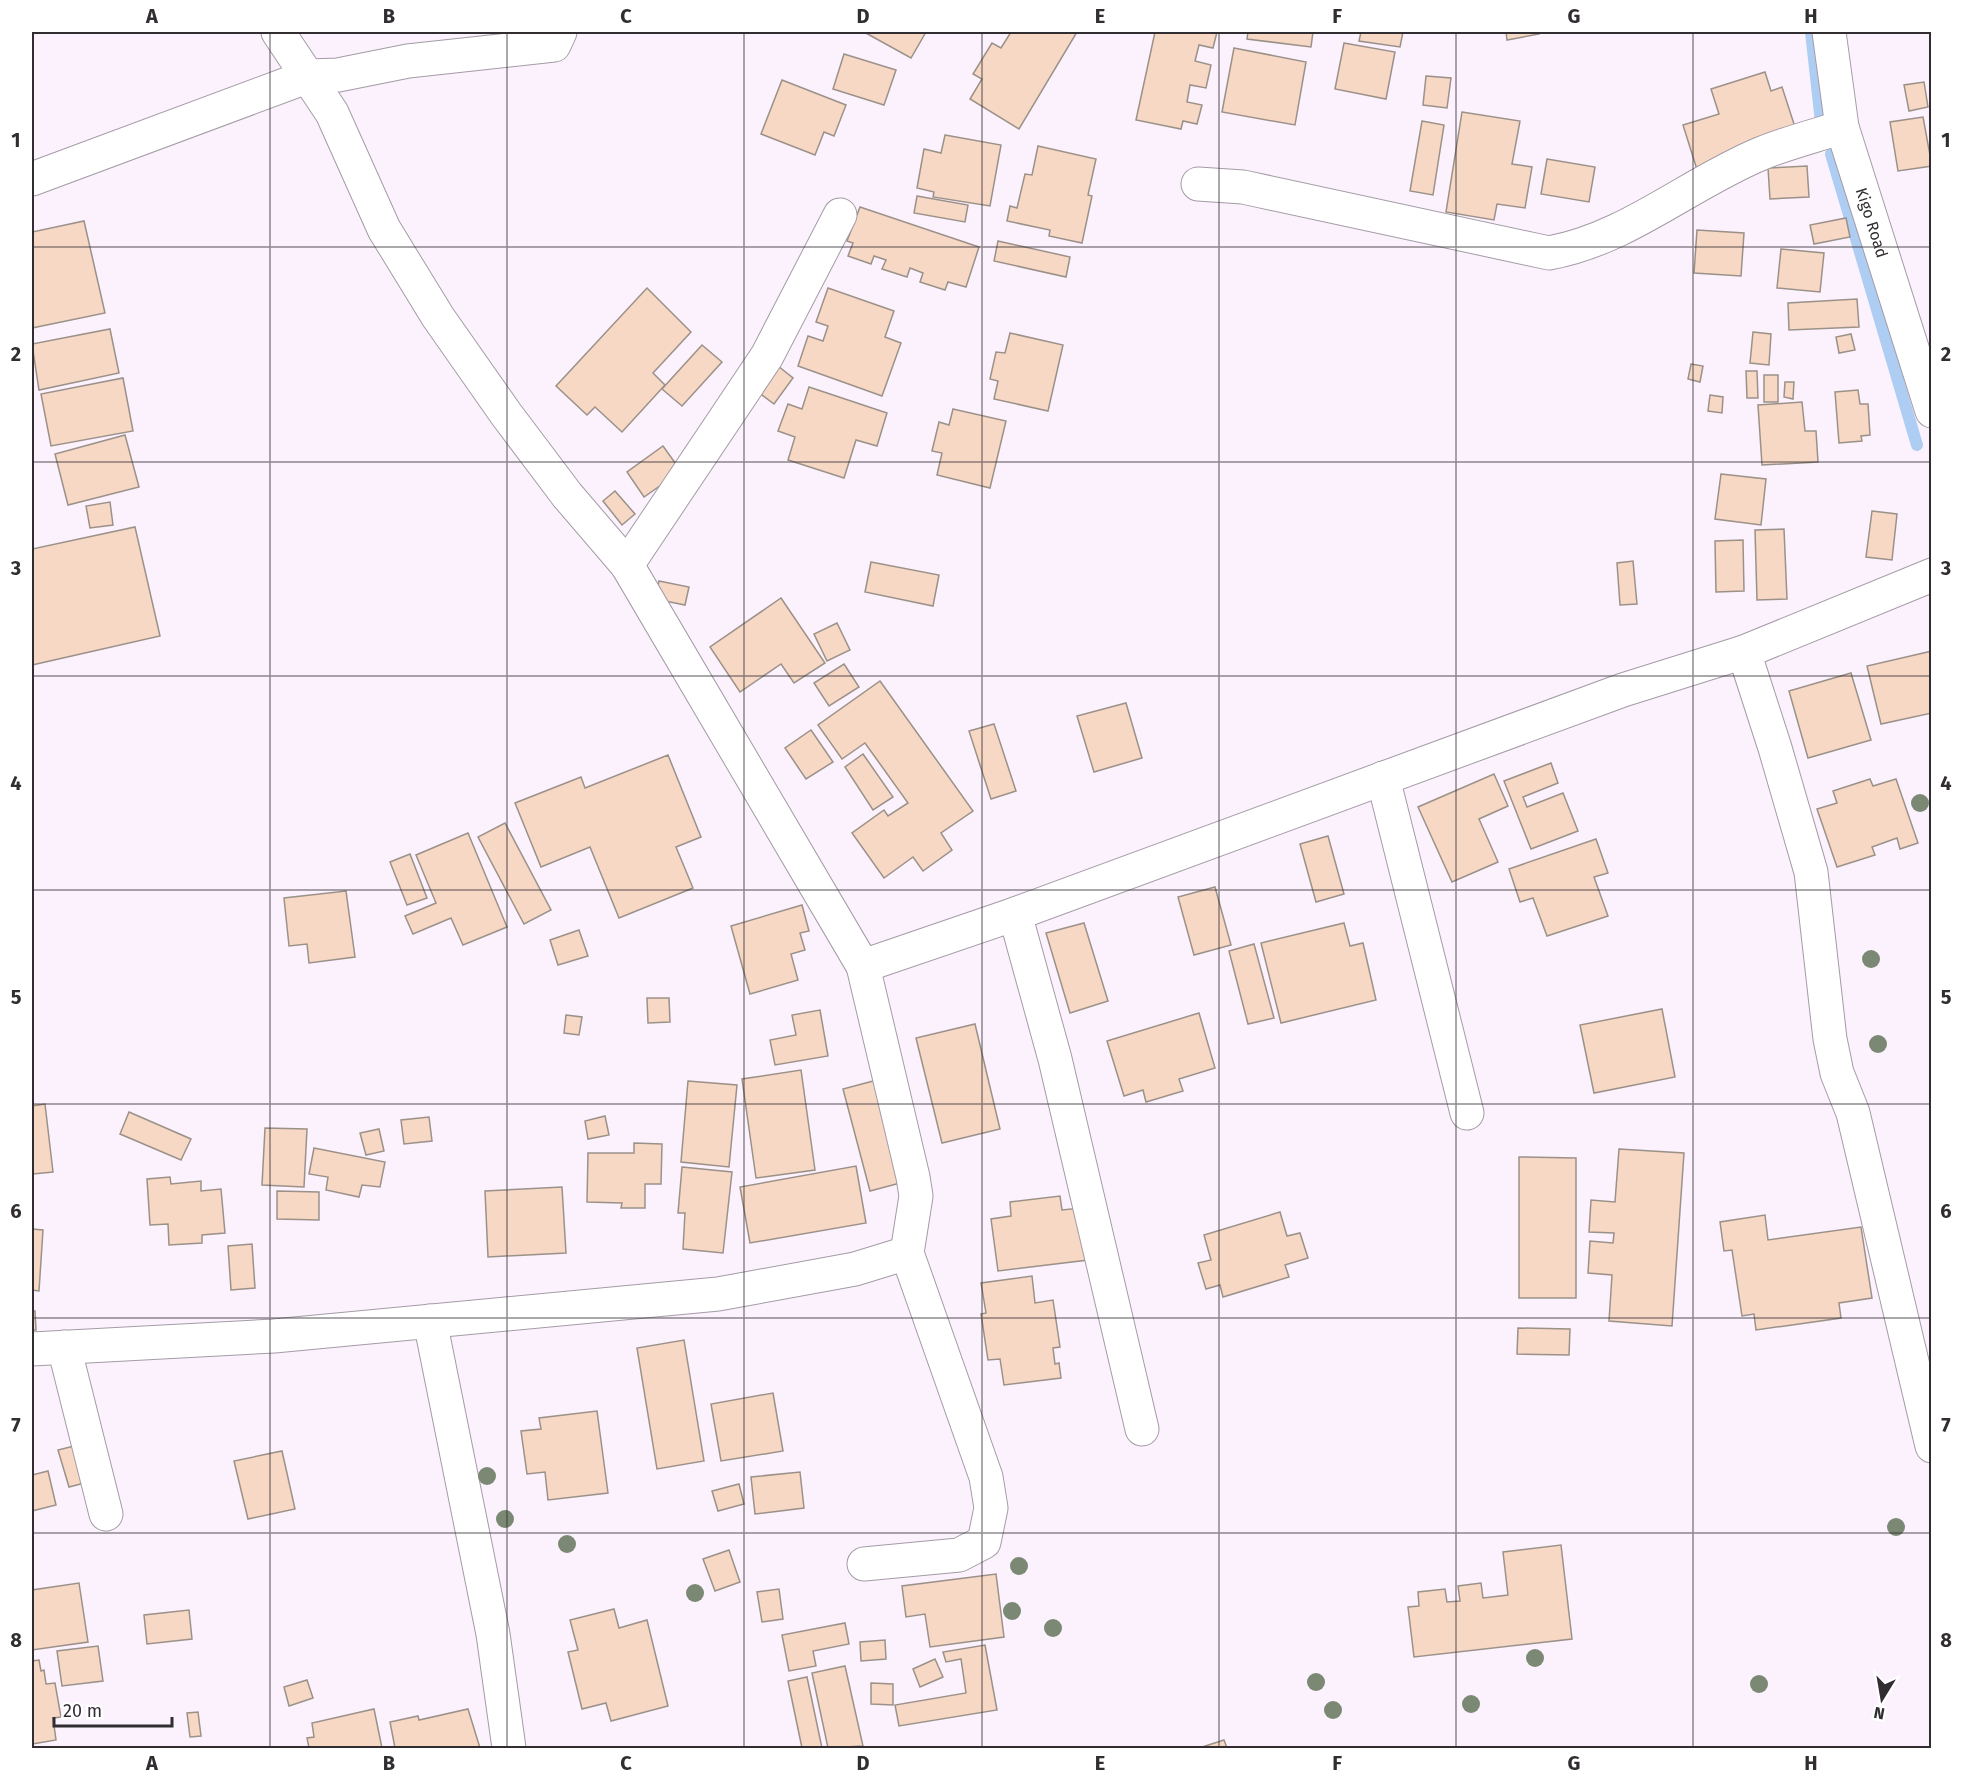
<svg xmlns="http://www.w3.org/2000/svg" width="1963" height="1780" viewBox="0 0 1963 1780" font-family="'Fira Sans',sans-serif">
<style>
.lines{fill:none;stroke-linecap:round;stroke-linejoin:round}
.stream{stroke:#aecdf3;stroke-width:12}
.building{fill:#f6d8c5;stroke:#9c9189;stroke-width:1.5}
.minor-casing{stroke:#a49ba6;stroke-width:35}
.minor{stroke:#fff;stroke-width:33}
.tree{fill:#7b8874}
.grid{fill:none;stroke:#312d31;stroke-width:1.5;stroke-opacity:0.55}
.labels{text-anchor:middle;stroke-width:4.5;stroke-linejoin:round;paint-order:stroke}
.street-label{font-size:16px;fill:#312d31;stroke:#fff}
.neatline{fill:none;stroke:#312d31;stroke-width:2}
.grid-label{font-size:20px;text-anchor:middle;font-weight:bold;fill:#312d31}
</style>
<rect width="100%" height="100%" fill="#fbf2fd"/>
<g class="lines">
<g class="stream">
<polyline points="1811,32 1821,122"/>
<polyline points="1831,154 1917,445"/>
</g>
</g>
<g class="building">
<polygon points="864,32 926,32 911,58"/>
<polygon points="1011,32 1077,32 1019,129 970,99 982,79 973,74 992,43 1001,48"/>
<polygon points="1155,32 1217,32 1213,48 1199,45 1195,61 1211,65 1206,88 1190,85 1187,102 1202,105 1197,124 1183,121 1181,129 1136,120"/>
<polygon points="1248,32 1313,32 1311,47 1247,39"/>
<polygon points="1361,32 1403,32 1400,47 1359,41"/>
<polygon points="1506,32 1538,32 1539,34 1507,40"/>
<polygon points="1344,43 1395,52 1386,99 1335,89"/>
<polygon points="1234,48 1306,62 1295,125 1222,112"/>
<polygon points="844,54 896,70 884,105 833,89"/>
<polygon points="1765,72 1771,91 1782,87 1795,127 1699,176 1683,125 1719,114 1711,89"/>
<polygon points="1426,76 1451,78 1447,108 1423,105"/>
<polygon points="782,80 846,105 834,136 824,132 815,155 761,134"/>
<polygon points="1924,82 1928,107 1909,111 1904,85"/>
<polygon points="1462,112 1520,121 1512,164 1532,167 1525,208 1497,204 1494,220 1446,212"/>
<polygon points="1923,117 1932,166 1898,171 1890,122"/>
<polygon points="1422,121 1444,125 1433,195 1410,191"/>
<polygon points="945,135 1001,145 990,206 933,197 934,192 917,188 924,149 941,153"/>
<polygon points="1038,146 1096,159 1088,195 1092,196 1082,243 1049,236 1050,230 1007,221 1010,206 1017,208 1025,174 1032,175"/>
<polygon points="1547,159 1595,167 1589,202 1541,194"/>
<polygon points="1807,166 1809,197 1770,199 1768,168"/>
<polygon points="917,196 968,205 965,222 914,213"/>
<polygon points="860,207 979,247 966,287 948,282 945,290 920,282 923,273 910,268 907,277 882,269 886,260 874,256 871,264 848,256 853,243 847,241"/>
<polygon points="1846,218 1850,237 1814,244 1810,225"/>
<polygon points="84,221 105,313 32,328 32,232"/>
<polygon points="1697,230 1744,233 1741,276 1694,273"/>
<polygon points="998,241 1070,257 1066,277 994,261"/>
<polygon points="1781,249 1824,253 1820,292 1777,288"/>
<polygon points="647,288 691,332 653,373 665,385 622,432 595,407 587,415 556,386"/>
<polygon points="828,288 894,311 885,337 901,343 882,396 798,366 808,336 823,341 828,326 816,322"/>
<polygon points="1857,299 1859,327 1789,330 1788,303"/>
<polygon points="110,329 119,373 39,390 32,344"/>
<polygon points="1753,332 1771,334 1769,365 1750,363"/>
<polygon points="1010,333 1063,345 1048,411 994,399 998,381 990,379 996,352 1005,353"/>
<polygon points="1851,334 1855,350 1839,353 1836,337"/>
<polygon points="702,345 722,362 682,406 662,389"/>
<polygon points="1691,364 1703,366 1700,382 1688,379"/>
<polygon points="778,366 793,378 774,404 758,392"/>
<polygon points="1746,371 1757,371 1758,398 1747,398"/>
<rect x="1764" y="375" width="14" height="27"/>
<polygon points="123,378 133,431 51,446 41,394"/>
<polygon points="1785,382 1794,382 1793,399 1784,397"/>
<polygon points="809,387 887,413 877,446 856,440 844,478 788,460 795,437 778,431 788,404 802,409"/>
<polygon points="1858,390 1860,404 1868,404 1870,435 1861,436 1862,441 1839,443 1835,392"/>
<polygon points="1710,395 1723,397 1722,413 1708,411"/>
<polygon points="1802,402 1805,431 1816,431 1818,462 1762,465 1758,405"/>
<polygon points="953,409 1006,421 990,488 937,475 942,453 932,451 939,422 949,425"/>
<polygon points="125,435 139,487 68,505 55,454"/>
<polygon points="663,446 681,471 644,497 627,472"/>
<polygon points="1721,474 1766,479 1761,525 1715,519"/>
<polygon points="615,491 635,514 622,525 603,501"/>
<polygon points="110,502 113,525 90,528 86,506"/>
<polygon points="1872,511 1897,514 1892,560 1866,557"/>
<polygon points="135,527 160,636 32,665 32,549"/>
<polygon points="1784,529 1787,599 1757,600 1755,530"/>
<polygon points="1743,540 1744,591 1716,592 1715,541"/>
<polygon points="1633,561 1637,604 1620,605 1617,563"/>
<polygon points="871,562 939,575 933,606 865,592"/>
<polygon points="659,581 689,587 685,605 655,599"/>
<polygon points="781,598 825,663 794,683 781,664 740,692 710,647"/>
<polygon points="837,623 850,650 827,661 814,634"/>
<polygon points="1932,651 1932,713 1881,724 1867,666"/>
<polygon points="844,664 859,687 829,706 814,683"/>
<polygon points="1851,673 1871,740 1808,758 1789,691"/>
<polygon points="880,681 973,811 941,833 952,850 923,871 913,857 884,878 852,833 884,810 888,816 908,803 865,743 842,759 818,725"/>
<polygon points="1126,703 1142,758 1094,772 1077,716"/>
<polygon points="994,724 1016,791 991,799 969,731"/>
<polygon points="811,730 833,762 806,779 785,748"/>
<polygon points="863,754 893,797 873,810 845,767"/>
<polygon points="668,755 701,837 676,847 693,888 619,918 590,847 541,867 515,803 581,777 585,788"/>
<polygon points="1551,763 1558,783 1523,797 1527,807 1563,793 1578,831 1531,849 1504,781"/>
<polygon points="1494,774 1508,806 1479,819 1498,862 1452,882 1418,807"/>
<polygon points="1870,779 1873,786 1896,779 1918,843 1900,849 1897,838 1872,847 1875,855 1837,867 1817,809 1837,803 1833,791"/>
<polygon points="505,823 551,910 524,924 478,837"/>
<polygon points="468,833 507,927 463,945 451,918 413,934 405,916 436,903 416,855"/>
<polygon points="1328,836 1344,894 1316,902 1300,844"/>
<polygon points="1596,839 1608,873 1594,877 1608,916 1547,936 1533,898 1520,902 1509,869"/>
<polygon points="410,854 427,898 407,905 390,862"/>
<polygon points="1215,887 1231,945 1194,955 1178,897"/>
<polygon points="346,891 355,957 309,963 307,944 289,946 284,898"/>
<polygon points="802,905 809,931 800,933 805,950 791,954 798,980 750,994 731,926"/>
<polygon points="1084,923 1108,1001 1070,1013 1046,933"/>
<polygon points="1344,923 1350,946 1363,943 1376,1000 1281,1023 1261,943"/>
<polygon points="579,930 588,956 558,965 550,940"/>
<polygon points="1254,944 1274,1018 1248,1024 1229,951"/>
<polygon points="647,998 669,998 670,1022 648,1023"/>
<polygon points="1662,1009 1675,1077 1594,1093 1580,1025"/>
<polygon points="820,1010 828,1056 775,1065 770,1040 796,1035 792,1015"/>
<polygon points="1199,1013 1215,1068 1179,1079 1183,1091 1146,1102 1143,1090 1124,1096 1107,1041"/>
<polygon points="566,1015 582,1017 579,1035 564,1033"/>
<polygon points="975,1024 1000,1129 942,1143 916,1038"/>
<polygon points="801,1070 815,1170 756,1178 742,1079"/>
<polygon points="877,1080 904,1182 870,1191 843,1089"/>
<polygon points="688,1081 737,1085 729,1167 681,1162"/>
<polygon points="45,1104 53,1172 33,1174 32,1106"/>
<polygon points="129,1112 191,1139 181,1160 120,1134"/>
<polygon points="605,1116 609,1135 588,1139 585,1121"/>
<polygon points="429,1117 432,1141 404,1144 401,1120"/>
<polygon points="265,1128 307,1129 304,1187 262,1185"/>
<polygon points="379,1129 384,1151 366,1155 360,1133"/>
<polygon points="634,1143 662,1144 661,1184 645,1184 645,1208 621,1208 622,1203 587,1202 588,1153 634,1153"/>
<polygon points="314,1148 385,1162 380,1187 362,1185 359,1197 326,1190 328,1177 309,1174"/>
<polygon points="1619,1149 1684,1153 1672,1326 1609,1321 1612,1275 1588,1273 1590,1241 1613,1243 1614,1233 1589,1232 1591,1200 1615,1202"/>
<polygon points="1519,1157 1576,1158 1576,1298 1519,1298"/>
<polygon points="856,1166 866,1223 750,1243 740,1187"/>
<polygon points="682,1167 732,1172 723,1253 683,1249 685,1213 678,1213"/>
<polygon points="170,1177 171,1184 201,1181 201,1191 221,1189 225,1233 202,1235 202,1243 169,1245 168,1224 150,1225 147,1179"/>
<polygon points="562,1187 566,1253 488,1257 485,1191"/>
<polygon points="277,1191 319,1192 319,1220 277,1219"/>
<polygon points="1060,1196 1062,1210 1081,1208 1088,1260 998,1271 991,1219 1011,1216 1010,1202"/>
<polygon points="1280,1212 1287,1236 1300,1233 1308,1258 1285,1265 1289,1277 1223,1297 1220,1285 1206,1289 1198,1263 1211,1260 1204,1235"/>
<polygon points="1765,1215 1768,1240 1861,1227 1872,1298 1839,1303 1841,1318 1756,1330 1754,1314 1742,1316 1732,1250 1724,1251 1720,1222"/>
<polygon points="32,1229 43,1230 39,1291 32,1290"/>
<polygon points="252,1244 255,1288 231,1290 228,1246"/>
<polygon points="1032,1276 1035,1303 1053,1300 1060,1347 1053,1348 1055,1364 1059,1363 1061,1378 1004,1385 1000,1359 988,1360 981,1314 986,1313 981,1283"/>
<polygon points="32,1311 35,1311 36,1330 32,1330"/>
<polygon points="1518,1328 1570,1329 1569,1355 1517,1354"/>
<polygon points="684,1340 704,1461 657,1469 637,1348"/>
<polygon points="773,1393 783,1451 721,1461 711,1404"/>
<polygon points="597,1411 608,1493 548,1500 545,1472 527,1474 521,1431 541,1429 539,1418"/>
<polygon points="82,1444 92,1481 69,1487 58,1450"/>
<polygon points="282,1451 295,1509 248,1519 234,1461"/>
<polygon points="48,1471 56,1505 32,1511 32,1475"/>
<polygon points="800,1472 804,1508 755,1514 751,1477"/>
<polygon points="739,1484 744,1504 718,1511 712,1491"/>
<polygon points="1561,1545 1572,1639 1414,1657 1408,1607 1419,1606 1418,1592 1445,1589 1447,1602 1460,1601 1458,1586 1481,1583 1483,1598 1508,1595 1503,1552"/>
<polygon points="729,1550 740,1582 715,1591 703,1559"/>
<polygon points="996,1574 1004,1637 930,1647 925,1614 906,1617 902,1586"/>
<polygon points="79,1583 88,1642 32,1650 32,1590"/>
<polygon points="779,1589 783,1619 762,1622 757,1592"/>
<polygon points="614,1609 619,1628 647,1620 668,1706 611,1721 606,1703 582,1709 568,1652 578,1650 570,1620"/>
<polygon points="189,1610 192,1639 147,1644 144,1615"/>
<polygon points="845,1623 849,1644 813,1651 816,1666 789,1671 782,1635"/>
<polygon points="885,1640 886,1659 861,1661 860,1642"/>
<polygon points="985,1645 997,1710 899,1726 895,1705 966,1693 961,1659 946,1662 943,1652"/>
<polygon points="98,1646 103,1681 62,1686 57,1651"/>
<polygon points="935,1659 943,1677 920,1687 913,1669"/>
<polygon points="39,1660 41,1671 44,1670 46,1684 55,1683 61,1717 53,1718 56,1740 32,1744 32,1661"/>
<polygon points="845,1666 863,1746 828,1748 812,1673"/>
<polygon points="807,1677 822,1748 802,1748 788,1681"/>
<polygon points="307,1680 313,1698 289,1706 284,1687"/>
<polygon points="871,1683 893,1684 893,1705 871,1704"/>
<polygon points="374,1709 382,1748 309,1748 307,1738 314,1737 312,1723"/>
<polygon points="468,1709 480,1748 395,1748 390,1722 418,1716 419,1720"/>
<polygon points="198,1712 201,1736 190,1737 187,1713"/>
<polygon points="1224,1740 1227,1748 1199,1748"/>
</g>
<g class="lines">
<g class="minor-casing">
<g id="minor">
<polyline points="278,32 332,113 384,229 438,317 506,414 567,495 627,565 863,966"/>
<path id="s1" d="M1829 32 1842 127 1932 411"/>
<polyline points="32,179 309,76 338,75 408,61 554,45 560,32"/>
<path d="M1198 184 1243 187 1549 253C1627 239 1688 184 1760 154 1786 143 1815 136 1842 127"/>
<polyline points="627,565 767,356 840,215"/>
<polyline points="1744,652 1775,748 1811,872 1830,1039 1837,1073 1853,1113 1932,1446"/>
<polyline points="1383,778 1467,1113"/>
<polyline points="1015,914 1055,1059 1142,1429"/>
<polyline points="430,1321 493,1634 509,1748"/>
<polyline points="64,1347 106,1514"/>
<polyline points="32,1349 274,1336 718,1294 855,1269 907,1253"/>
<polyline points="864,1564 959,1555 984,1542 991,1508 986,1477 907,1253 916,1196 913,1177 863,966 1015,914 1623,690 1744,652 1932,575"/>
</g>
</g>
<use href="#minor" class="minor"/>
</g>
<g class="tree">
<circle cx="1920" cy="803" r="9"/>
<circle cx="1871" cy="959" r="9"/>
<circle cx="1878" cy="1044" r="9"/>
<circle cx="487" cy="1476" r="9"/>
<circle cx="505" cy="1519" r="9"/>
<circle cx="1896" cy="1527" r="9"/>
<circle cx="567" cy="1544" r="9"/>
<circle cx="1019" cy="1566" r="9"/>
<circle cx="695" cy="1593" r="9"/>
<circle cx="1012" cy="1611" r="9"/>
<circle cx="1053" cy="1628" r="9"/>
<circle cx="1535" cy="1658" r="9"/>
<circle cx="1316" cy="1682" r="9"/>
<circle cx="1759" cy="1684" r="9"/>
<circle cx="1471" cy="1704" r="9"/>
<circle cx="1333" cy="1710" r="9"/>
</g>
<path class="grid" d="M270 32V1748M507 32V1748M744 32V1748M982 32V1748M1219 32V1748M1456 32V1748M1693 32V1748M32 247H1932M32 462H1932M32 676H1932M32 890H1932M32 1104H1932M32 1318H1932M32 1533H1932"/>
<g class="labels">
<g class="street-label">
<text dy="6" stroke="none"><textPath href="#s1" startOffset="196">Kigo Road</textPath></text>
</g>
</g>
<rect width="1963" height="1780" fill="none" stroke="#ffffff" stroke-width="66"/>
<g transform="translate(1882 1699) rotate(191)" stroke="#ffffff" stroke-width="4.5" paint-order="stroke">
<path d="M0-4.5L10 22L0 15L-10 22Z" fill="#312d31"/>
<text y="-9" font-size="16" font-weight="bold" text-anchor="middle" fill="#312d31">N</text>
</g>
<path d="M54 1717v9h118v-9" fill="none" stroke="#312d31" stroke-width="3"/>
<text x="63" y="1717" font-size="18" fill="#312d31" stroke="#ffffff" stroke-width="4.5" paint-order="stroke">20 m</text>
<rect x="33" y="33" width="1897" height="1714" class="neatline"/>
<g class="grid-label">
<text x="152" y="23">A</text>
<text x="389" y="23">B</text>
<text x="626" y="23">C</text>
<text x="863" y="23">D</text>
<text x="1100" y="23">E</text>
<text x="1337" y="23">F</text>
<text x="1574" y="23">G</text>
<text x="1811" y="23">H</text>
<text x="16" y="147">1</text>
<text x="1946" y="147">1</text>
<text x="16" y="361">2</text>
<text x="1946" y="361">2</text>
<text x="16" y="575">3</text>
<text x="1946" y="575">3</text>
<text x="16" y="790">4</text>
<text x="1946" y="790">4</text>
<text x="16" y="1004">5</text>
<text x="1946" y="1004">5</text>
<text x="16" y="1218">6</text>
<text x="1946" y="1218">6</text>
<text x="16" y="1432">7</text>
<text x="1946" y="1432">7</text>
<text x="16" y="1647">8</text>
<text x="1946" y="1647">8</text>
<text x="152" y="1770">A</text>
<text x="389" y="1770">B</text>
<text x="626" y="1770">C</text>
<text x="863" y="1770">D</text>
<text x="1100" y="1770">E</text>
<text x="1337" y="1770">F</text>
<text x="1574" y="1770">G</text>
<text x="1811" y="1770">H</text>
</g>
</svg>
